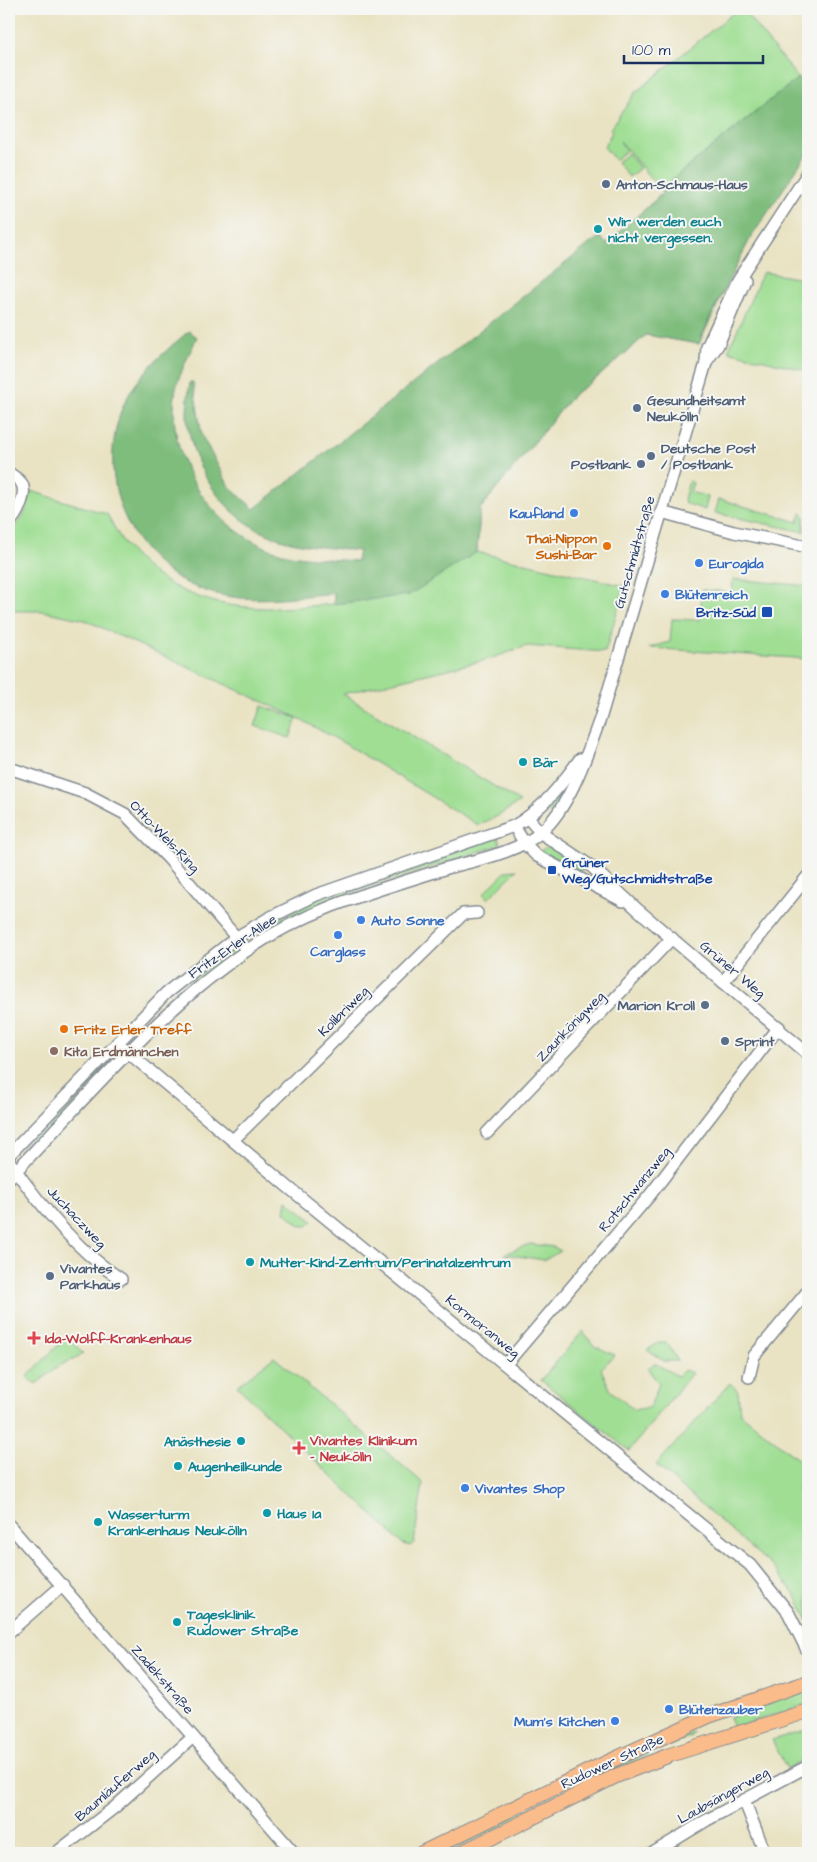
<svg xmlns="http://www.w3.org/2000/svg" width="817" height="1862" viewBox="0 0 817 1862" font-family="'Architects Daughter',sans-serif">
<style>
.green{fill:#9fde93;stroke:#5d8678}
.forest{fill:#7fbd7d;stroke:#4d766e}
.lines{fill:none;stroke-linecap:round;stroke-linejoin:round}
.minor-casing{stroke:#828990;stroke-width:14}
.major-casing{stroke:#828990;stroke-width:16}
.minor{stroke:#fff;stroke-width:11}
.major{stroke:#fabc8b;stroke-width:14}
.service-dot{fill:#5c6f8a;stroke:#f6f6f2;stroke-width:2}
.culture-dot{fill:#0f9aa8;stroke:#f6f6f2;stroke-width:2}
.shop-dot{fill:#3f7fe0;stroke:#f6f6f2;stroke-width:2}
.food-dot{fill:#e8710a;stroke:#f6f6f2;stroke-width:2}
.transit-dot{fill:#1a4fb4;stroke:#f6f6f2;stroke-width:2}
.education-dot{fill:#8d6e63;stroke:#f6f6f2;stroke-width:2}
.health-dot{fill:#e0444e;stroke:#f6f6f2;stroke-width:2}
.labels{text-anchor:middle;stroke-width:4;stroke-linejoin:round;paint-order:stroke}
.service-label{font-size:14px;font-weight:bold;fill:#4e5e75;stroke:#f6f6f2;text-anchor:start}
.culture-label{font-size:14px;font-weight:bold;fill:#0d838f;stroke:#f6f6f2;text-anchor:start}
.shop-label{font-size:14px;font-weight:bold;fill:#366cbe;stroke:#f6f6f2;text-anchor:start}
.food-label{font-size:14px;font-weight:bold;fill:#c56008;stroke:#f6f6f2;text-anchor:end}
.street-label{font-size:14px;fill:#1b2f5e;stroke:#f6f6f2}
.transit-label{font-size:14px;font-weight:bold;fill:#164399;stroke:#f6f6f2;text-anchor:end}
.education-label{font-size:14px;font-weight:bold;fill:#785e54;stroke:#f6f6f2;text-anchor:start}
.health-label{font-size:14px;font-weight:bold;fill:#be3a42;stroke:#f6f6f2;text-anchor:start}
</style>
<rect width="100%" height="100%" fill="#f6f6f2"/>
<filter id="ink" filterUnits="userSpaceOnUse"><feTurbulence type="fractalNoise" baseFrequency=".02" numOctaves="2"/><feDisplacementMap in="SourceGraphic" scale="10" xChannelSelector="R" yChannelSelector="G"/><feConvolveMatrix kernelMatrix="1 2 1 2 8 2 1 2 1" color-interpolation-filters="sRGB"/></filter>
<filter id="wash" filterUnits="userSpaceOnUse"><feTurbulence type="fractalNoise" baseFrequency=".0096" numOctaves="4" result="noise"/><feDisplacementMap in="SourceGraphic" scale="20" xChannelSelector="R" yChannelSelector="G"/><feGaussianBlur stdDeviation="1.12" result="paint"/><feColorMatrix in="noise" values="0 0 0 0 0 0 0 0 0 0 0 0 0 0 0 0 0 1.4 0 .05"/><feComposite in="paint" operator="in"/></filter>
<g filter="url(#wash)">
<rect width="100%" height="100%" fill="#e9e3c3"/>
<g class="green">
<path d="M738 9H742L798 78 660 189 736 266 699 344 646 335 598 377 573 395 480 509 477 552 625 586 605 652 527 646 486 660 343 694 520 802 496 817 478 825 340 741 296 717 85 620 43 611H9V528C25 523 27 505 31 491L107 514C113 525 119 537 127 547 154 583 202 604 246 607 275 610 305 606 334 604V593L592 242 600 237 606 244 663 193 620 141 626 151 615 160 604 147 612 132 610 129 636 92Z"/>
<polygon points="628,153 640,168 629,177 617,162"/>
<polygon points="763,272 808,280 808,371 728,351"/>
<polygon points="689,481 693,483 690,492 708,497 705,510 685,503 684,499"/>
<polygon points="719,499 798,522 801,513 804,515 804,532 715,513"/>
<polygon points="733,579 808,586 808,659 649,648 670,642 672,619 700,620 702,590 732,592"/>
<polygon points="262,706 297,718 290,738 255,726"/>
<polygon points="562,792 564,793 550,813 544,810"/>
<polygon points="498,836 500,845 351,893 265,934 261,928 325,896"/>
<polygon points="548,846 581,869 582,872 540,851"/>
<polygon points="517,870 488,899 483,894 506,871"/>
<polygon points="234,946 238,948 237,951 143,1032 138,1028 166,999"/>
<polygon points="108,1059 113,1063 24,1156 19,1151"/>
<polygon points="287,1200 313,1221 307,1226 301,1226 285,1212"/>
<polygon points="530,1244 554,1247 561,1251 544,1260 504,1254"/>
<polygon points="583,1331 594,1346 615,1355 601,1369 611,1391 634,1410 650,1407 659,1384 648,1369 654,1363 678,1376 684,1370 692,1373 629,1451 541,1380"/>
<polygon points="67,1336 83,1354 59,1366 36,1384 27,1377"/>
<polygon points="658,1343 667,1343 678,1361 664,1361 647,1350"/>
<polygon points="274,1357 423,1483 414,1543 410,1546 403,1544 237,1386"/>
<polygon points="730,1383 738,1391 740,1413 800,1461 798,1491 808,1505 808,1621 795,1594 773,1567 656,1465"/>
<polygon points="802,1690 807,1704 733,1728 729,1718"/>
<polygon points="808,1729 808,1758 787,1769 772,1740"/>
<polygon points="694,1732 690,1737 653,1751 637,1761 447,1853 439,1853 600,1773"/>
</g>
<path class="forest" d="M808 75V152L750 239 711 315 699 344 646 335 598 377 573 395 480 509 477 552 409 595 334 604V593C291 597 245 605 203 590 128 564 93 476 124 404 138 374 164 352 189 331L197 337C190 353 177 378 175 394 167 460 209 525 270 549 296 559 329 559 357 561L359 551C335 548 310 547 287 541 235 528 198 482 189 431 185 415 188 398 190 382H193L202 436 229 486 254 509 592 242 600 237 606 244 663 193 660 189 798 78 803 80Z"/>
</g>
<g filter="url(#ink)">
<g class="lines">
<g class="minor-casing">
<g id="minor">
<polyline points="706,362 718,345 745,280"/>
<path d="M9 473C13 476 19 479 22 484 27 493 17 517 9 522"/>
<polyline points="661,512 734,532 808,547"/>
<polyline points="9,768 85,793 125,814 168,858 247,950"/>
<polyline points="528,818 541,833 592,867 637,909 808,1054"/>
<polyline points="514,826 525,844 537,856 623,901"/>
<polyline points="723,982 808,876"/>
<polyline points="117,1043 288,1187 750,1565 788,1612 808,1652"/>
<polyline points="487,1133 672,938"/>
<polyline points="233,1140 463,914 477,913"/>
<path d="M9 1155 166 993 237 937 269 918 316 895 514 826C542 810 561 785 580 759"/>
<path d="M9 1161C37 1201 79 1253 121 1279"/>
<path d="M9 1178C86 1099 157 1011 249 949 309 908 378 890 447 868 476 860 519 852 541 832 570 807 587 754 600 719L706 363 707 347 738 280 808 173"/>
<polyline points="506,1364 650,1195 779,1027"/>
<polyline points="749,1377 754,1356 808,1291"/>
<polyline points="9,1525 294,1853"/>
<polyline points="9,1632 63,1585"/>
<polyline points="744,1800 765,1853"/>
<polyline points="56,1853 115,1807 193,1737"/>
<polyline points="653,1853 707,1820 808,1766"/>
</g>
</g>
<g class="major-casing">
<g id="major">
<polyline points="422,1853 595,1768 709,1716 808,1682"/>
<polyline points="461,1853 616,1776 670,1755 808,1711"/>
</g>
</g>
<use href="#minor" class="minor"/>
<use href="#major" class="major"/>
</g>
</g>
<g class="service-dot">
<circle cx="606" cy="184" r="5"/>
<circle cx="637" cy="408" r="5"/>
<circle cx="651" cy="456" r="5"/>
<circle cx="641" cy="464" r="5"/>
<circle cx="705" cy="1005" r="5"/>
<circle cx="725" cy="1041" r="5"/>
<circle cx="50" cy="1276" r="5"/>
</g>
<g class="culture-dot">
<circle cx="598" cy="229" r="5"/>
<circle cx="523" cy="762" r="5"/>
<circle cx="250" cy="1262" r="5"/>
<circle cx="241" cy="1441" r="5"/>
<circle cx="178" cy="1466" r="5"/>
<circle cx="267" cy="1513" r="5"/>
<circle cx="98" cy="1522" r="5"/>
<circle cx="177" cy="1622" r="5"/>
</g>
<g class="shop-dot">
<circle cx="574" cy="513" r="5"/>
<circle cx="699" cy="563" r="5"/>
<circle cx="665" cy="594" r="5"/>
<circle cx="361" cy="920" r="5"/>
<circle cx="338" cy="935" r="5"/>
<circle cx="465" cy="1488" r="5"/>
<circle cx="669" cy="1709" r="5"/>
<circle cx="615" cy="1721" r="5"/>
</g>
<g class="food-dot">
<circle cx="607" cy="546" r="5"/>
<circle cx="64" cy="1029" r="5"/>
</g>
<g class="transit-dot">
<rect x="761" y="606" width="12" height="12" rx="2.5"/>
<rect x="547" y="865" width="10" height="10" rx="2.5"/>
</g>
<circle class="education-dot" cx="54" cy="1051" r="5"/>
<g class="health-dot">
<path d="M31.5 1330.5h5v5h5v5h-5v5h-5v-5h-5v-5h5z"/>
<path d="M296.5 1440.5h5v5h5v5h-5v5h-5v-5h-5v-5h5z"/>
</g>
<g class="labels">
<g class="service-label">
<text x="616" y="189">Anton-Schmaus-Haus</text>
<text x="647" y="405">Gesundheitsamt<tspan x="647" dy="16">Neukölln</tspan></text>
<text x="661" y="453">Deutsche Post<tspan x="661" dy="16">/ Postbank</tspan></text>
<text x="631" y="469" text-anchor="end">Postbank</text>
<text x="695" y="1010" text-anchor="end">Marion Kroll</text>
<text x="735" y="1046">Sprint</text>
<text x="60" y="1273">Vivantes<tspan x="60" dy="16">Parkhaus</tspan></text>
</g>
<g class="culture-label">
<text x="608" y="226">Wir werden euch<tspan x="608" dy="16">nicht vergessen.</tspan></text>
<text x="533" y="767">Bär</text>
<text x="260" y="1267">Mutter-Kind-Zentrum/Perinatalzentrum</text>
<text x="231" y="1446" text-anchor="end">Anästhesie</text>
<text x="188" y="1471">Augenheilkunde</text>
<text x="277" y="1518">Haus 1a</text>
<text x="108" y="1519">Wasserturm<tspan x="108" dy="16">Krankenhaus Neukölln</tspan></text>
<text x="187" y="1619">Tagesklinik<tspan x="187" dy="16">Rudower Straße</tspan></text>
</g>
<g class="shop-label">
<text x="564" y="518" text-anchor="end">Kaufland</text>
<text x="709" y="568">Eurogida</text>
<text x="675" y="599">Blütenreich</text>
<text x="371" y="925">Auto Sonne</text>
<text x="338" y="956" text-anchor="middle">Carglass</text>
<text x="475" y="1493">Vivantes Shop</text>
<text x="679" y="1714">Blütenzauber</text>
<text x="605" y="1726" text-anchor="end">Mum's Kitchen</text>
</g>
<g class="food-label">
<text x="597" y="543">Thai-Nippon<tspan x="597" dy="16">Sushi-Bar</tspan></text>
<text x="74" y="1034" text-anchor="start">Fritz Erler Treff</text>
</g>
<g class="street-label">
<text transform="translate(634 552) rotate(-74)" y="5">Gutschmidtstraße</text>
<text transform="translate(165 836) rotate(46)" y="5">Otto-Wels-Ring</text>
<text transform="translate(232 946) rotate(-34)" y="5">Fritz-Erler-Allee</text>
<text transform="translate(733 969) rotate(40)" y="5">Grüner Weg</text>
<text transform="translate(343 1011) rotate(-45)" y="5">Kolibriweg</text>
<text transform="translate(570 1026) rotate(-46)" y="5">Zaunkönigweg</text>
<text transform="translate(634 1189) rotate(-51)" y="5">Rotschwanzweg</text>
<text transform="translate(77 1217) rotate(47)" y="5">Juchaczweg</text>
<text transform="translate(483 1326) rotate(39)" y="5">Kormoranweg</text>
<text transform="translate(163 1679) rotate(49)" y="5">Zadekstraße</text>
<text transform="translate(612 1761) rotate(-25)" y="5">Rudower Straße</text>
<text transform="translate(115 1785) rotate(-41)" y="5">Baumläuferweg</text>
<text transform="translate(723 1795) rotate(-29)" y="5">Laubsängerweg</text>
</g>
<g class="transit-label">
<text x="756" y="617">Britz-Süd</text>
<text x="562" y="867" text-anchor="start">Grüner<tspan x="562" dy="16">Weg/Gutschmidtstraße</tspan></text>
</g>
<g class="education-label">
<text x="64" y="1056">Kita Erdmännchen</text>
</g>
<g class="health-label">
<text x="45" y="1343">Ida-Wolff-Krankenhaus</text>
<text x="310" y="1445">Vivantes Klinikum<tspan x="310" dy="16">- Neukölln</tspan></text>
</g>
</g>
<rect width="817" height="1862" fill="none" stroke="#f6f6f2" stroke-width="30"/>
<path d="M624 55v8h139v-8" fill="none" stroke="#1b2f5e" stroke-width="2.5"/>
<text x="632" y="55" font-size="15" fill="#1b2f5e" stroke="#f6f6f2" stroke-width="4" paint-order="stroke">100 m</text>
</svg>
